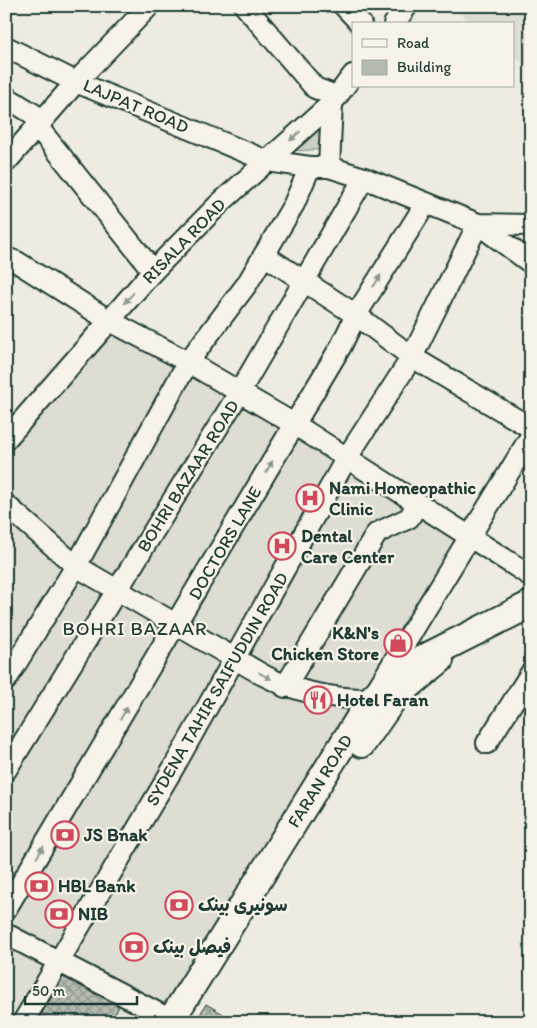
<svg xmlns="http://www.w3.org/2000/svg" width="537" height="1028" viewBox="0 0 537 1028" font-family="Itim,'Playpen Sans Arabic',sans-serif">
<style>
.built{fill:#ddddd2}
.park{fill:url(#park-tufts);stroke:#76867c}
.building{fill:url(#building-cross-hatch);stroke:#1f3d34}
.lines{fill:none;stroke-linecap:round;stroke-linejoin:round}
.minor-casing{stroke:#1f3d34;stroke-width:24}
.major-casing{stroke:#1f3d34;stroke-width:30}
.minor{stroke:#f7f3e8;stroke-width:20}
.major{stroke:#f7f3e8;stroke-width:26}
.oneway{fill:#8b988e}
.labels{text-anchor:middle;stroke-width:4.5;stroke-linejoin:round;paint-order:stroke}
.street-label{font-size:18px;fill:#1f3d34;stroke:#f7f3e8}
.poi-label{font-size:18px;font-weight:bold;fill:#1f3d34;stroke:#f7f3e8;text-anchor:start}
.neighbourhood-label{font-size:19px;letter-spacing:1px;fill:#1f3d34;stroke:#f7f3e8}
</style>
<defs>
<pattern id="park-tufts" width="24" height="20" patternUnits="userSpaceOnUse" patternTransform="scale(1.25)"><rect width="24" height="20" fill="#cccfc4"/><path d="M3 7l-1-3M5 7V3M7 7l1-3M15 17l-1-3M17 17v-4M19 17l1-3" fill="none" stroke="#afb3a9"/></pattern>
<pattern id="building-cross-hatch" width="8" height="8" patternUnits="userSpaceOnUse" patternTransform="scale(1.25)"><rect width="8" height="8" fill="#b5bbb0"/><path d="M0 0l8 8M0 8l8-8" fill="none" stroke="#939990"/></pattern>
</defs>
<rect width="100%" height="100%" fill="#eeece1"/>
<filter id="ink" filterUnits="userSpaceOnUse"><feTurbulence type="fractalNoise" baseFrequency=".02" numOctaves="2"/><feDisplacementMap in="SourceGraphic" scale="10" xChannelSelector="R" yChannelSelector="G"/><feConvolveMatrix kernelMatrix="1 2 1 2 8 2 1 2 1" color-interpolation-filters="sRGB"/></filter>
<g filter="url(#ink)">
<g class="built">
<polygon points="451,6 531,6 531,69 513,55 513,24 473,24"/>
<polygon points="110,321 470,536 175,1022 6,1022 6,438"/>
</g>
<polygon class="park" points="321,121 327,149 291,151"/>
<g class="building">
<polygon points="63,977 119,1006 111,1022 37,1022"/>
<polygon points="206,1004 237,1022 196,1022"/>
</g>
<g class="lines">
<g class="minor-casing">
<g id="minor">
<polyline points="245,6 315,88 336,96"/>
<polyline points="344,6 361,24"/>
<polyline points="394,24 407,6"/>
<polyline points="6,47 76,82 267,161 310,167 329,167 364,178 478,224 531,225"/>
<polyline points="6,97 43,120"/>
<polyline points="37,126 153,271"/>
<polyline points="6,162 76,82 149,6"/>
<polyline points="329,167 332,103"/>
<polyline points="264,255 356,315 412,357 531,428"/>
<polyline points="6,258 17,262 110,321 188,362 294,424 531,576"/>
<polyline points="6,439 153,271 219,204 332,103 353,75"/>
<path d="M6 505 76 566 263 675C297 693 332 699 371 699L531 436"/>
<polyline points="6,680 76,566 188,362 247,284 294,204 310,167"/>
<polyline points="285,687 377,533 409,518 417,505"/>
<polyline points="487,743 531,673"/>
<polyline points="6,770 239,393 364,178"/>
<polyline points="6,909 341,346 356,315 426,203"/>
<polyline points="6,934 175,1022"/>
<polyline points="23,1022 175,765 346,459 412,357 478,224 531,263"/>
</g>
</g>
<g class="major-casing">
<g id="major">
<polyline points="362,744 394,698 440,660"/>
<polyline points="170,1022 371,699 402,669 531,604"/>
</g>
</g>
<use href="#minor" class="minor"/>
<use href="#major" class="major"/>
</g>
<defs><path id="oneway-solid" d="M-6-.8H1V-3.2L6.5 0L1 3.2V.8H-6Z" transform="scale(1.25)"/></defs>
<g class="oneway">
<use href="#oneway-solid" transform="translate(295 136) rotate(138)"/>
<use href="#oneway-solid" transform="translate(377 281) rotate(-58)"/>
<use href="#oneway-solid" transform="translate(129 298) rotate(131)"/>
<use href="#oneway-solid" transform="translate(269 467) rotate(-60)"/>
<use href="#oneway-solid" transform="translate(265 676) rotate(28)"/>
<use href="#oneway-solid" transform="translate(124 713) rotate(-59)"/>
<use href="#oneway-solid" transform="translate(40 852) rotate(-59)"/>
</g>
</g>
<defs>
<g id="hospital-ring" transform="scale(1.4375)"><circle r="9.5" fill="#f7f3e8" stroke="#d1495b" stroke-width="1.5"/><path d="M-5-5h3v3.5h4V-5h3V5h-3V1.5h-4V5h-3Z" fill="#d1495b"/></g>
<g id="shop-ring" transform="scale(1.4375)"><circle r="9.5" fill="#f7f3e8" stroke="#d1495b" stroke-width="1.5"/><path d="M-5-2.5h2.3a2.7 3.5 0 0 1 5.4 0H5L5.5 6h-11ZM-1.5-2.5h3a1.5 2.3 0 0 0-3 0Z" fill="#d1495b"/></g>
<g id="restaurant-ring" transform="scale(1.4375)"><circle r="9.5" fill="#f7f3e8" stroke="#d1495b" stroke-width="1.5"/><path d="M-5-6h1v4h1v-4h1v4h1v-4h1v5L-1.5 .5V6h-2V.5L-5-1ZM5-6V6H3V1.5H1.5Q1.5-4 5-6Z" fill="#d1495b"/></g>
<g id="bank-ring" transform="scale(1.4375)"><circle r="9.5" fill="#f7f3e8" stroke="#d1495b" stroke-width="1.5"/><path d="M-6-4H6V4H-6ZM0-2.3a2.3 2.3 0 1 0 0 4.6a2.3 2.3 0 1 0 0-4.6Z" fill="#d1495b"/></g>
</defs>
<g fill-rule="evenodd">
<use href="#hospital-ring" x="310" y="498"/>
<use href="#hospital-ring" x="282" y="546"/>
<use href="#shop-ring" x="398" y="643"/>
<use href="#restaurant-ring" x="318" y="700"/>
<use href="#bank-ring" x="65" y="835"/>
<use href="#bank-ring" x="39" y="886"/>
<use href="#bank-ring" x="179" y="905"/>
<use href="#bank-ring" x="59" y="914"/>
<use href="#bank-ring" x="134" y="947"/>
</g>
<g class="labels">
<g class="street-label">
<text transform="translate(136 106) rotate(23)" y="6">LAJPAT ROAD</text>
<text transform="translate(184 241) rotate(-46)" y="6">RISALA ROAD</text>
<text transform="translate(188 476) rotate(-58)" y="6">BOHRI BAZAAR ROAD</text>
<text transform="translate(225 543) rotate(-60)" y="6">DOCTORS LANE</text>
<text transform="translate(217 689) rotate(-60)" y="6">SYDENA TAHIR SAIFUDDIN ROAD</text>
<text transform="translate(320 781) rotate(-58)" y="6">FARAN ROAD</text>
</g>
<g class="poi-label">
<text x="329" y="494">Nami Homeopathic<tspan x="329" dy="21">Clinic</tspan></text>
<text x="301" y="542">Dental<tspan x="301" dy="21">Care Center</tspan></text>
<text x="379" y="639" text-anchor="end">K&amp;N's<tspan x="379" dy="21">Chicken Store</tspan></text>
<text x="337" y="706">Hotel Faran</text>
<text x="84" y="841">JS Bnak</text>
<text x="58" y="892">HBL Bank</text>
<text x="198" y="911">سونیری بینک</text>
<text x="78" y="920">NIB</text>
<text x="153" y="953">فیصل بینک</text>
</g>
<g class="neighbourhood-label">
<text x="135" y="635">BOHRI BAZAAR</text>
</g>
</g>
<rect width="537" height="1028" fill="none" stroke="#f7f3e8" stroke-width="25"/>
<rect x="12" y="12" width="512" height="1003" fill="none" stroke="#1f3d34" stroke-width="2" filter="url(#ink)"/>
<rect x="352" y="22" width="162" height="65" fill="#f7f3e8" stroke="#a1aaa0"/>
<rect x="362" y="39" width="25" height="8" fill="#f7f3e8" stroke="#a1aaa0"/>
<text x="397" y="48" font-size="15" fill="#1f3d34">Road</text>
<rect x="362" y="60" width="25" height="15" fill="#b5bbb0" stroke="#a1aaa0"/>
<text x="397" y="72" font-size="15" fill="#1f3d34">Building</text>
<path d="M25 996v8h112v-8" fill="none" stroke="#1f3d34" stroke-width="2.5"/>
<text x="32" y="996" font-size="15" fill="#1f3d34" stroke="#f7f3e8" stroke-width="4" paint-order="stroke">50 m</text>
</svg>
